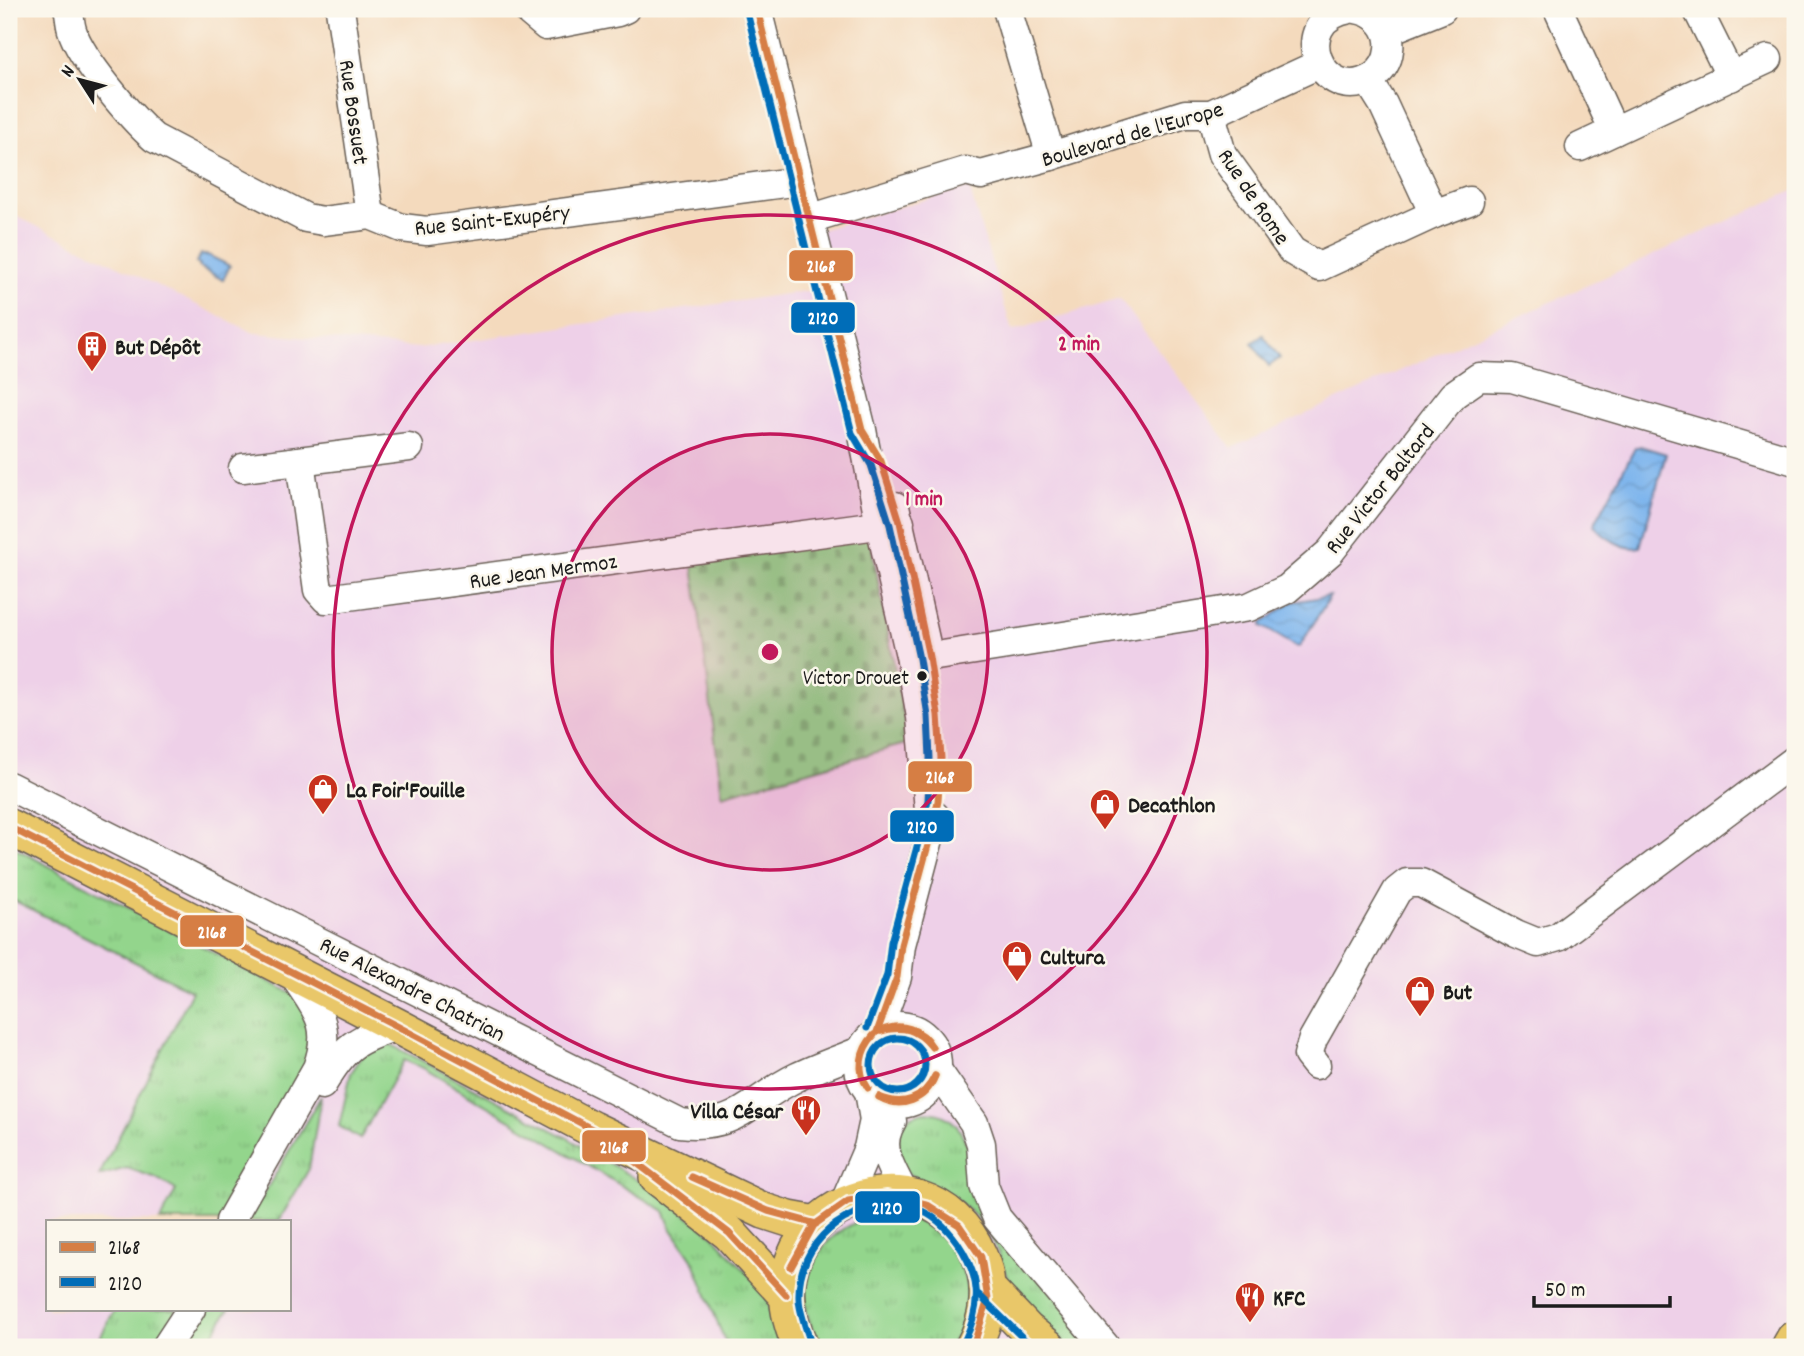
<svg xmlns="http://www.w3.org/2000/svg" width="1804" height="1356" viewBox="0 0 1804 1356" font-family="Dekko,sans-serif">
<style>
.built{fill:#eed0e8;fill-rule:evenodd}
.grass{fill:url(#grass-tufts);stroke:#587854;stroke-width:2}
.cemetery{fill:url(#cemetery-stones);stroke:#587854;stroke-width:2}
.water{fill:url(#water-waves);stroke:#4d6884;stroke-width:2}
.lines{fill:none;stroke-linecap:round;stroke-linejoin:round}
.minor-casing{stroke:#685e54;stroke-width:31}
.major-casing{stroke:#685e54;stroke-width:38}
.highway-casing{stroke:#685e54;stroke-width:41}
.minor{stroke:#fff;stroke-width:28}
.major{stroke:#e9c769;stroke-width:35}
.highway{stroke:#e9c769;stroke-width:38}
.bus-1-casing{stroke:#fbf7ec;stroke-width:12}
.bus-2-casing{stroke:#fbf7ec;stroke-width:12}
.bus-1{stroke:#d67e44;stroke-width:7}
.bus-2{stroke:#006db8;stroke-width:7}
.ring{fill:none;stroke:#c2185b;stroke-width:3.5}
.bus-dot{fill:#1c1c1c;stroke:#fbf7ec;stroke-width:2.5}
.labels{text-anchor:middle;stroke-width:5;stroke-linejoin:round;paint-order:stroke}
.bus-label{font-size:21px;fill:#1c1c1c;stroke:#fbf7ec;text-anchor:end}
.street-label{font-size:23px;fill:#1c1c1c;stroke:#fbf7ec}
.poi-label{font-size:23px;font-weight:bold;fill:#1c1c1c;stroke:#fbf7ec;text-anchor:start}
.centre{fill:#c2185b;stroke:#fbf7ec;stroke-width:3.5}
.ring-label{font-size:21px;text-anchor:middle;font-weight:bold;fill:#c2185b;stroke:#fbf7ec;stroke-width:5;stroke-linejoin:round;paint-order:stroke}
.line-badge{stroke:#fbf7ec;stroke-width:2.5}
.badge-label{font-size:19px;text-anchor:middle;font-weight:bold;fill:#fff}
</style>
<defs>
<pattern id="grass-tufts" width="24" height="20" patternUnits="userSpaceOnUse" patternTransform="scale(1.75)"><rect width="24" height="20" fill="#93d58c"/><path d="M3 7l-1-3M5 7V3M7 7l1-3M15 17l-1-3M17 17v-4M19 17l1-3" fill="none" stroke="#7eb678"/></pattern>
<pattern id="cemetery-stones" width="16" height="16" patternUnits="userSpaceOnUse" patternTransform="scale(1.75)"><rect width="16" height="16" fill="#93d58c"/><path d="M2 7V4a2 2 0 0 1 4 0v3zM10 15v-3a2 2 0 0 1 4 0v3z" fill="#7eb678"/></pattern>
<pattern id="water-waves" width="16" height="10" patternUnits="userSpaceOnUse" patternTransform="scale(1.75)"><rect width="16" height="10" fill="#7eb5ed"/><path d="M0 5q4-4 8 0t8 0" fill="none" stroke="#6c9bcb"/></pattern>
</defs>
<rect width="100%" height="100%" fill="#fbf7ec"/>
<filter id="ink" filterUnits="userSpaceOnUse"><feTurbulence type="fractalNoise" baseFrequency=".0143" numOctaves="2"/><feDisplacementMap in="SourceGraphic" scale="14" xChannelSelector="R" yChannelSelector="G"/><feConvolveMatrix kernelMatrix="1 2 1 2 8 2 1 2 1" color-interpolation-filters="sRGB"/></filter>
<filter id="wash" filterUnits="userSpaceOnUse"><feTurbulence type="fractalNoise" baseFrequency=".00686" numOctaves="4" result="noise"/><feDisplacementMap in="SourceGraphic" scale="28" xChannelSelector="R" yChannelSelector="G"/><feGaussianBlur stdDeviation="1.57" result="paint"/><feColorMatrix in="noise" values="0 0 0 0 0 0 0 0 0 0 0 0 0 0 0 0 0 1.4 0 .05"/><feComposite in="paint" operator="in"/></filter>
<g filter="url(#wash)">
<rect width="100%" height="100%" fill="#f4dabd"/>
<path class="built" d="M969 187 1012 331 1120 299 1232 448 1795 190V1307L1773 1347H9V209L12 214 254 333 419 348 827 288 813 232ZM47 1221H289V1309H47Z"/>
<g class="grass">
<polygon points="9,845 293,994 309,1006 319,1054 227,1221 160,1221 176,1190 156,1178 127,1168 99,1176 192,991 9,898"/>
<polygon points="390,1044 568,1138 657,1192 713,1235 767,1295 772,1324 780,1347 727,1347 694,1262 671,1228 664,1211 423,1068 404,1060 360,1139 339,1126 351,1073 366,1050"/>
<polygon points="321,1096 309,1169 279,1221 248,1221"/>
<path d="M923 1112C952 1112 963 1129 970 1155L1092 1347H1066L1014 1295 994 1243 979 1219 951 1195 908 1174 899 1163 898 1129 911 1116Z"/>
<path d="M876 1215C891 1216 906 1216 919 1222 958 1240 979 1289 961 1329 958 1335 953 1341 949 1347H823C783 1291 813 1232 876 1215Z"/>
<polygon points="115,1309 177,1309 155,1347 95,1347"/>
<polygon points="197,1309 229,1309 205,1347 174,1347"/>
</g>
<polygon class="cemetery" points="869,533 909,743 722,795 692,558"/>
<g class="water">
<polygon points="201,254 205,256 206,254 230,266 223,280 199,267 200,265 196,263"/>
<polygon points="1263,335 1280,358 1269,366 1252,343"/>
<path d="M1640 446 1666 454 1640 547C1625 551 1603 537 1594 525L1635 448Z"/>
<polygon points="1330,596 1300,646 1297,647 1262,626 1262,623 1292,602"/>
</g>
</g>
<g filter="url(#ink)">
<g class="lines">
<g class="minor-casing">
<g id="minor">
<path d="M68 9C70 16 70 24 72 30 80 58 132 119 154 138L306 218 323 221 370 215 402 228 427 231 799 181"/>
<polyline points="340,9 370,215"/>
<polyline points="526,9 546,26 618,12 625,9"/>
<polyline points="757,9 862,430 880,525 911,660 921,717 931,834"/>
<polyline points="1007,9 1051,156"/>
<path d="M1350 9C1285 20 1322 109 1373 77 1382 71 1388 61 1389 50 1392 28 1376 12 1355 9"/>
<polyline points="1558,9 1614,131"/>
<polyline points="1697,9 1731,77"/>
<polyline points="1387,31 1442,9"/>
<polyline points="1368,80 1383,104 1434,214"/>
<polyline points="1211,114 1222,154 1292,251 1319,267 1434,214 1469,201"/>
<polyline points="1580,147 1768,59"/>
<polyline points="809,219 966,171 981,175 1051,156 1185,114 1211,114 1319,64"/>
<polyline points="300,461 318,590 326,599 900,522"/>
<polyline points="243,468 409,447"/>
<polyline points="895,506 926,644"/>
<polyline points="911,660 1249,607 1287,589 1330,552 1453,395 1479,377 1512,378 1795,461"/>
<path d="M9 786 680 1123C739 1130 751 1099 797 1077 818 1067 841 1059 862 1050"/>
<circle cx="898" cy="1065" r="39"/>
<polyline points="877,1032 897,977 901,945 935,816"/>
<polyline points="1316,1065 1308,1055 1313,1039 1397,891 1407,883 1421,883 1516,934 1538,943 1558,937 1795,760"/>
<polyline points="937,1070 974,1123 981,1144 984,1186 997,1218 1106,1347"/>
<path d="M322 1085C345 1046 354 1040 397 1026"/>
<path d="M892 1121C875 1149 893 1169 905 1196"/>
<polyline points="844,1204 868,1148 874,1120 869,1091"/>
<path d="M230 1221 317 1068C334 1022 314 1008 291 971"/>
<polyline points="166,1347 191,1309"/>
</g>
</g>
<g class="major-casing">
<g id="major">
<polyline points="9,827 397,1026 592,1129 764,1211 789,1219 816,1224"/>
<polyline points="657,1177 729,1233 786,1295"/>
<polyline points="987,1288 1027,1330 1048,1347"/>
<path d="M801 1347C736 1211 926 1133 979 1255 993 1286 988 1319 973 1347"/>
</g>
</g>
<g class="highway-casing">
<polyline id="highway" points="1791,1347 1795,1340"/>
</g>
<use href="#minor" class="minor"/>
<use href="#major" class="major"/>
<use href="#highway" class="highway"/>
<g class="bus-1-casing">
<g id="bus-1">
<polyline points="757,9 862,430 881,461 900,522 929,657 938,715 941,758 938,801 931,834 901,945 897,977 877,1032"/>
<polyline points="9,827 397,1026 592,1129 729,1233 786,1295"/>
<path d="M881 1031C900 1022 922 1028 932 1047"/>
<path d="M881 1031C903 1025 917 1029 932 1047"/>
<path d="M868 1088C856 1071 860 1050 874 1035"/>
<path d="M879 1097C903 1107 923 1100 935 1076"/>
<path d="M879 1097C901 1110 926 1100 935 1076"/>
<polyline points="692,1177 768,1211 816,1224"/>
<polyline points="791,1267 814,1225 848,1201 887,1195 926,1204 959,1225 981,1257 988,1299 973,1347"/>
</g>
</g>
<g class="bus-2-casing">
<g id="bus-2">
<polyline points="747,12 852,433 871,465 890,525 919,659 928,716 930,758 928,800 921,832 891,942 887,975 867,1028"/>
<circle cx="898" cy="1065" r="27"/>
<polyline points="979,1295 1032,1347"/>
<path d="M811 1344C807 1330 799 1312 799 1298 797 1242 848 1201 901 1207 906 1208 912 1208 917 1209 934 1215 947 1228 957 1242 981 1277 982 1305 964 1342"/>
</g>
</g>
<use href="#bus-1" class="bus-1"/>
<use href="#bus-2" class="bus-2"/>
</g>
</g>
<circle cx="770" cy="652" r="218" fill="#c2185b" fill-opacity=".12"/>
<g class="ring">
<circle cx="770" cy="652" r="218"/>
<circle cx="770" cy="652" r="437"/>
</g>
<defs>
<g id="building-pin" transform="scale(1.575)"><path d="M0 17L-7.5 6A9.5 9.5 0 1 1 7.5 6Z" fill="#c8321e" stroke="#fbf7ec"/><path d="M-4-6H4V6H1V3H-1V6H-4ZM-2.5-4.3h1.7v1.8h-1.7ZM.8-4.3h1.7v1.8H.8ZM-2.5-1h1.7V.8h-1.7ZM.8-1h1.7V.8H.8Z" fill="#fff"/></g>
<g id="shop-pin" transform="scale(1.575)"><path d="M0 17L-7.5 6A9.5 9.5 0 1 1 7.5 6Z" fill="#c8321e" stroke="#fbf7ec"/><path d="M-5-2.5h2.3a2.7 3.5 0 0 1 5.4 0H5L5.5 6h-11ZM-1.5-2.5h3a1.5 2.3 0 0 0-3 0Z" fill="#fff"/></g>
<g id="restaurant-pin" transform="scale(1.575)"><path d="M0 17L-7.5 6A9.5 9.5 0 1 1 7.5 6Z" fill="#c8321e" stroke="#fbf7ec"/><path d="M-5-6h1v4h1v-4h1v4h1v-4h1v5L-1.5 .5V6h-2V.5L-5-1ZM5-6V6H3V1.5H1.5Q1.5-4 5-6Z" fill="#fff"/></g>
</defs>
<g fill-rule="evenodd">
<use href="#building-pin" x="92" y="346"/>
<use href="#shop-pin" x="323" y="789"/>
<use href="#shop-pin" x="1105" y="804"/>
<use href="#shop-pin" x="1017" y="956"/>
<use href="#shop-pin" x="1420" y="991"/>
<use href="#restaurant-pin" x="806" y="1110"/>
<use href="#restaurant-pin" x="1250" y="1297"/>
</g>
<circle class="bus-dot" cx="922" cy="676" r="6"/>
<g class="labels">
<g class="bus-label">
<text x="909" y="684">Victor Drouet</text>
</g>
<g class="street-label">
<text transform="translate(355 112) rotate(82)" y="8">Rue Bossuet</text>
<text transform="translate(1132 133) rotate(-16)" y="8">Boulevard de l'Europe</text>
<text transform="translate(1255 196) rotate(56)" y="8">Rue de Rome</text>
<text transform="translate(492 219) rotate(-6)" y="8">Rue Saint-Exupéry</text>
<text transform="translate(1379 488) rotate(-51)" y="8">Rue Victor Baltard</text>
<text transform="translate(543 570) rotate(-8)" y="8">Rue Jean Mermoz</text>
<text transform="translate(413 988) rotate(27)" y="8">Rue Alexandre Chatrian</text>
</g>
<g class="poi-label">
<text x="115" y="354">But Dépôt</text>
<text x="346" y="797">La Foir'Fouille</text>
<text x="1128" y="812">Decathlon</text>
<text x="1040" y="964">Cultura</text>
<text x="1443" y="999">But</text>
<text x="783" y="1118" text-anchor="end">Villa César</text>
<text x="1273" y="1305">KFC</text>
</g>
</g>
<circle cx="770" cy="652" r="10" class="centre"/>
<g class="ring-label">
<text x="1079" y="350">2 min</text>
<text x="924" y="505">1 min</text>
</g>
<g class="line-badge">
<rect x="788" y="249" width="66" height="33" rx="7" fill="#d67e44"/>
<rect x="790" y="301" width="66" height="33" rx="7" fill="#006db8"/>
<rect x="907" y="760" width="66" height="33" rx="7" fill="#d67e44"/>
<rect x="889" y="809" width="66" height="34" rx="7" fill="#006db8"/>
<rect x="179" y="914" width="66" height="34" rx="7" fill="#d67e44"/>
<rect x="581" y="1129" width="66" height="34" rx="7" fill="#d67e44"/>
<rect x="854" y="1190" width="67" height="34" rx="7" fill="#006db8"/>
</g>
<g class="badge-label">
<text x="821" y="272">2168</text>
<text x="823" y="324">2120</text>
<text x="940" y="783">2168</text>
<text x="922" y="833">2120</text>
<text x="212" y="938">2168</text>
<text x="614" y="1153">2168</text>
<text x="887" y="1214">2120</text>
</g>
<rect width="1804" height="1356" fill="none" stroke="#fbf7ec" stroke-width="35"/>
<rect x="46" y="1220" width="245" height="91" fill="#fbf7ec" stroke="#a29f99" stroke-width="2"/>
<rect x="60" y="1242" width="35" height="10" fill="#d67e44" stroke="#a29f99" stroke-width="2"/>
<text x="108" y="1254" font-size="21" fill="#1c1c1c">2168</text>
<rect x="60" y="1277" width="35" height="10" fill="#006db8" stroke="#a29f99" stroke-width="2"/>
<text x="108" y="1290" font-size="21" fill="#1c1c1c">2120</text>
<g transform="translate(80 80) rotate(306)" stroke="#fbf7ec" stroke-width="5" paint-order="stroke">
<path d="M0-5L12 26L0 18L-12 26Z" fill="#1c1c1c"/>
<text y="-10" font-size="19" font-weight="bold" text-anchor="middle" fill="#1c1c1c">N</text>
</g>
<path d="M1534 1296v10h136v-10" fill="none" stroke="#1c1c1c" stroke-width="3.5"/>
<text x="1545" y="1296" font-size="21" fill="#1c1c1c" stroke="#fbf7ec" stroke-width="5" paint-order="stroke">50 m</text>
</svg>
